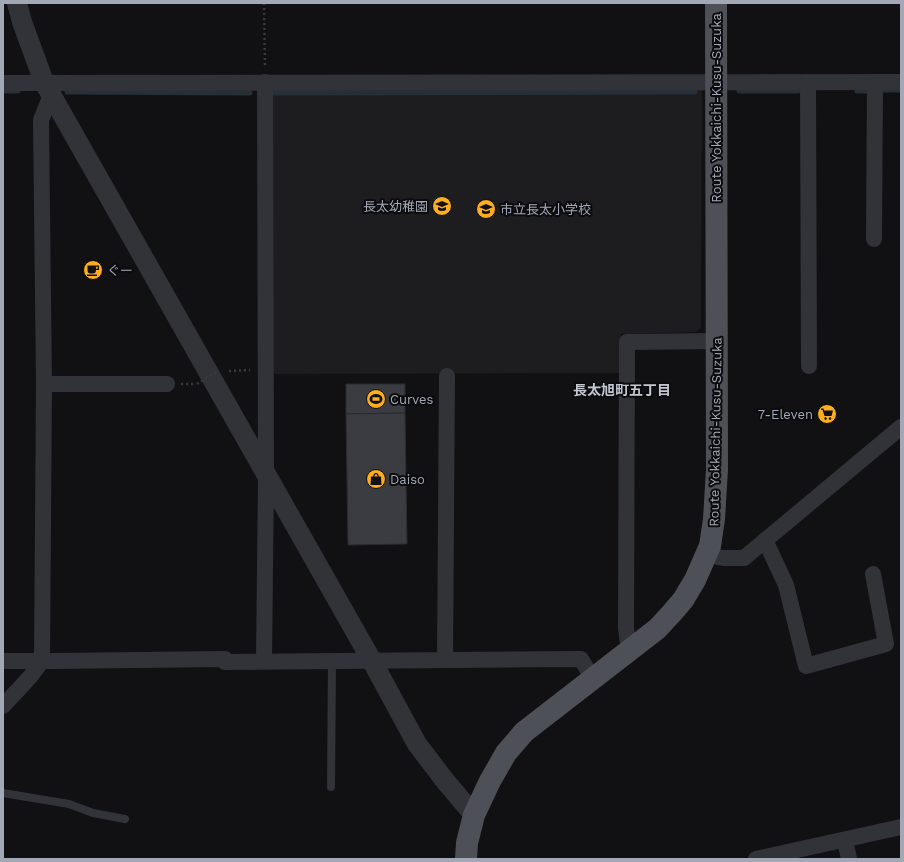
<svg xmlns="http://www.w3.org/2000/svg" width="904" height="862" viewBox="0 0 904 862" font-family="'Work Sans','Noto Sans JP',sans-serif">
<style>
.built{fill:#1d1d20}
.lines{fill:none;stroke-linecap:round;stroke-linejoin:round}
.stream{stroke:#273037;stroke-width:5}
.building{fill:#3b3c41;stroke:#2b2b2f}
.path{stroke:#383a3f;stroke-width:2.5;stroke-dasharray:2 3;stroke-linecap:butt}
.service{stroke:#323338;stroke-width:8}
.minor{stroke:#323338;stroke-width:16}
.tertiary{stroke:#323338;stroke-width:20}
.primary{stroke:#4e5057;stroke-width:22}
.path-bridge{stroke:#383a3f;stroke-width:2.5;stroke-dasharray:2 3;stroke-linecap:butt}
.labels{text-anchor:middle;stroke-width:4;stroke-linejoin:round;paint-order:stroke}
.street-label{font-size:13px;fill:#a2a8b5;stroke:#0c0c0e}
.poi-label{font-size:13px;fill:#a2a8b5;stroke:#0c0c0e;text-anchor:start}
.neighbourhood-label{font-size:14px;font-weight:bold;fill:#c3c7d0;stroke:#0c0c0e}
</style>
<rect width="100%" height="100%" fill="#111113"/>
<polygon class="built" points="702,86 701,328 696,332 621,334 620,373 272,374 270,90"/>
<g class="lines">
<g class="stream">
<polyline points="884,90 901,90"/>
<polyline points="3,91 18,91"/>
<polyline points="739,91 798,91"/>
<polyline points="857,91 868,91"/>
<polyline points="67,92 250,93"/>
<polyline points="272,93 695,92"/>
</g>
</g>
<g class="building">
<polygon points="346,384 405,384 405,413 346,414"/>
<polygon points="405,413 407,544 348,545 346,414"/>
</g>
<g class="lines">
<g class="path">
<polyline points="264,3 265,66"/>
<polyline points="229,371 250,370"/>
<polyline points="181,384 194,384"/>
</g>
<g class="service">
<polyline points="331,787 332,661"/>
<polyline points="3,793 69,804 93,813 125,819"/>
</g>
<g class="minor">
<polyline points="808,82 809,366"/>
<polyline points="3,83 901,82"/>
<polyline points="874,239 875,82"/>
<polyline points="44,384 167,384"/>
<polyline points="765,540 786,585 806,666 886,644 873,574"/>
<polyline points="707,555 723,558 744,558 901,427"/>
<polyline points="629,651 626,628 627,342 717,341"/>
<polyline points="445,660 447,376"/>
<polyline points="3,661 52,661 225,659 225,662 581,659 593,679"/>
<polyline points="264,661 266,476 265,82"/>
<polyline points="3,706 30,677 42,661 44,384 41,120 51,95"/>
<polyline points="845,840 849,859"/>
<polyline points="756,859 901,827"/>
</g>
<polyline class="tertiary" points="17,3 22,22 44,82 372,661 417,744 446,782 474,815"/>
<polyline class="primary" points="466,859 467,843 474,815 490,781 506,753 524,732 657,629 671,614 683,600 695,580 710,546 714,519 717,469 716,3"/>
<polyline class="path-bridge" points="197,384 218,371"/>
</g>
<defs>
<g id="school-disc" transform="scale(1)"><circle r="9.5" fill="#fdae1f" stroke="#0c0c0e"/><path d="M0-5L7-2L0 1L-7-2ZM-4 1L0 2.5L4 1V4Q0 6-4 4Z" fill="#111"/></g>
<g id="cafe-disc" transform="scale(1)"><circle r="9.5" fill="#fdae1f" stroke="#0c0c0e"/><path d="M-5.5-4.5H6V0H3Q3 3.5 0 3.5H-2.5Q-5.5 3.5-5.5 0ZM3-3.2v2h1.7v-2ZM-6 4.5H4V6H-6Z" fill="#111"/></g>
<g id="stadium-disc" transform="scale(1)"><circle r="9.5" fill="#fdae1f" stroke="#0c0c0e"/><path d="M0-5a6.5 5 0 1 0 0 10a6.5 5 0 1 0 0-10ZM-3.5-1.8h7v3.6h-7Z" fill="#111"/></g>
<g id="supermarket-disc" transform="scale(1)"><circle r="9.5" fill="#fdae1f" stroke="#0c0c0e"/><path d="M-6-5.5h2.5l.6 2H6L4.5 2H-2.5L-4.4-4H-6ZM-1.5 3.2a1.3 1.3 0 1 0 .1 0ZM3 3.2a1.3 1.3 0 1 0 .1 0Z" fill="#111"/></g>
<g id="shop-disc" transform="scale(1)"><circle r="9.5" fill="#fdae1f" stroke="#0c0c0e"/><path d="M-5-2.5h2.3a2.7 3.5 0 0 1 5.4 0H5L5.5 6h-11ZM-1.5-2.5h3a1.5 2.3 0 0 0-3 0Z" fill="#111"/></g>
</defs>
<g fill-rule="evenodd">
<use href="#school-disc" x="442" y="206"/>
<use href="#school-disc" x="486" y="209"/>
<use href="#cafe-disc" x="93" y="270"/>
<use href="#stadium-disc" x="376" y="399"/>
<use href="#supermarket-disc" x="827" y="414"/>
<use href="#shop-disc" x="376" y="479"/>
</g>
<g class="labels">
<g class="street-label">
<text transform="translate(716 108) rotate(-90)" y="5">Route Yokkaichi-Kusu-Suzuka</text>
<text transform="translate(715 432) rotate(-89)" y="5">Route Yokkaichi-Kusu-Suzuka</text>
</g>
<g class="poi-label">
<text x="428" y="211" text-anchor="end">長太幼稚園</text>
<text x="500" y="214">市立長太小学校</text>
<text x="107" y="275">ぐー</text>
<text x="390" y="404">Curves</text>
<text x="813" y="419" text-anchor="end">7-Eleven</text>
<text x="390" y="484">Daiso</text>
</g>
<g class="neighbourhood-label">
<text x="622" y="395">長太旭町五丁目</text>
</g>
</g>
<rect width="904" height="862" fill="none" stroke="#a2a8b5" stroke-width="8"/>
</svg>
